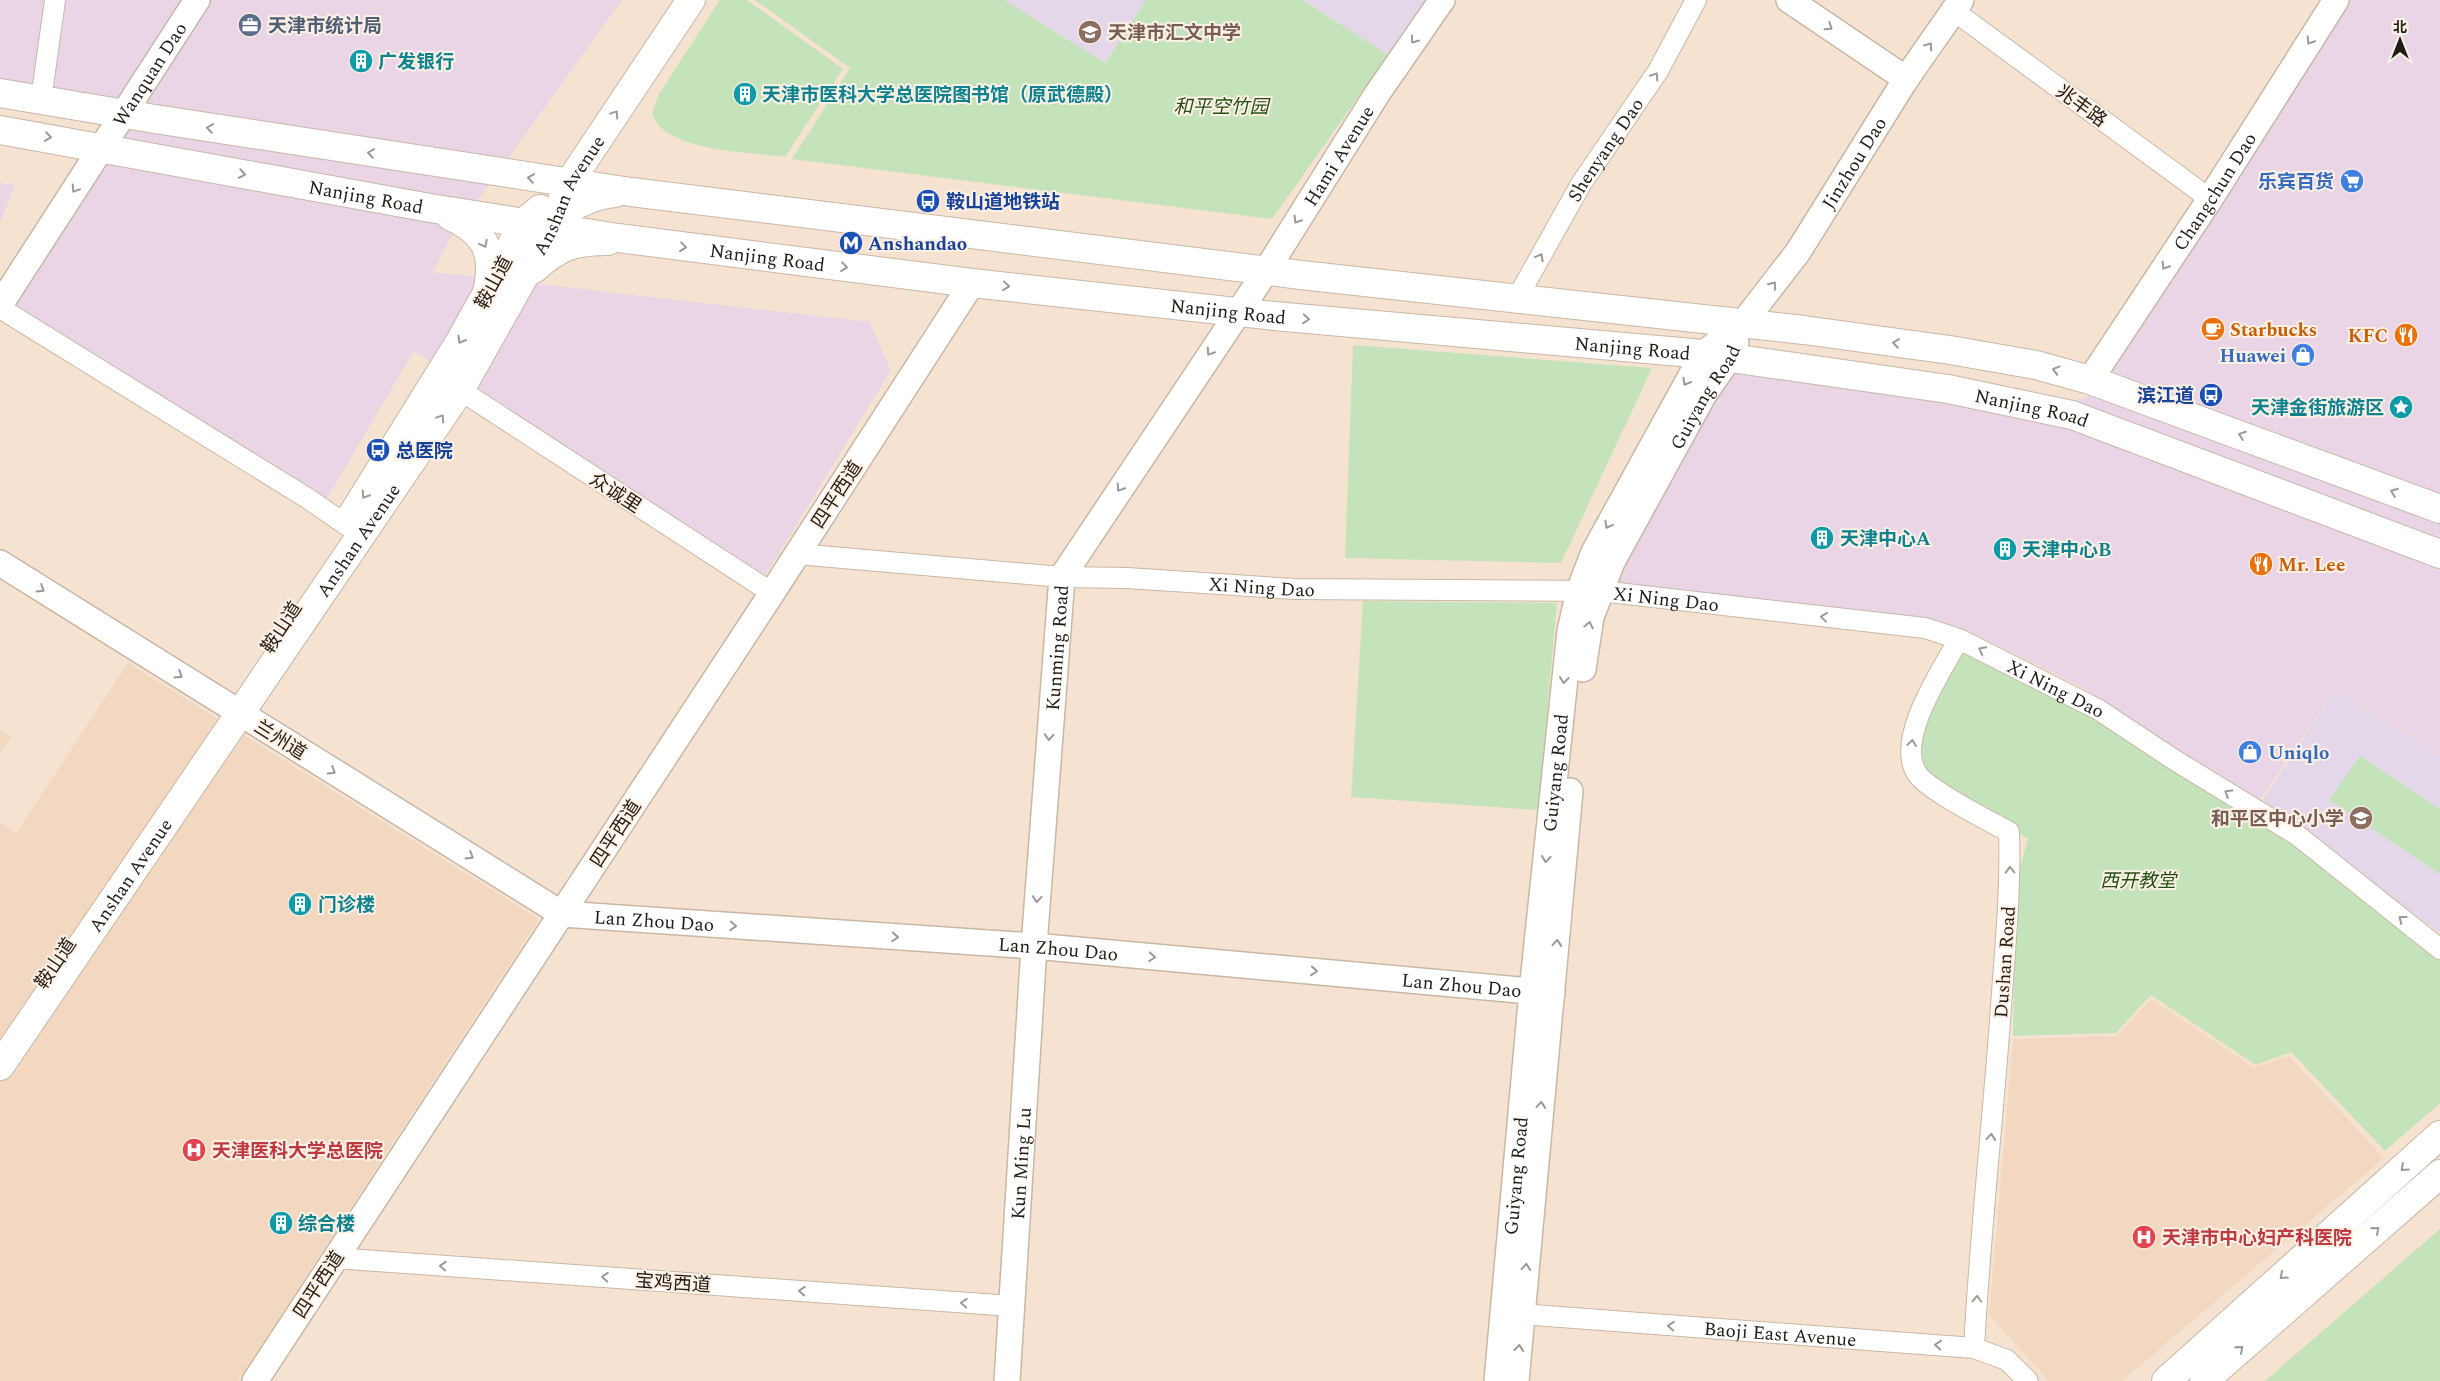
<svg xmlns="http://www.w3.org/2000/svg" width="2440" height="1381" viewBox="0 0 2440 1381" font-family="Spectral,'Noto Sans SC',serif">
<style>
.commercial{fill:#e9d5e5}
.built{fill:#f2d8c1}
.education{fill:#e4d7ea}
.green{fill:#c5e3bb}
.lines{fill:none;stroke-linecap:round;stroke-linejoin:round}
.minor-casing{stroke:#c9b7a6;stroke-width:22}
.tertiary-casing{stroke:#c9b7a6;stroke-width:28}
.secondary-casing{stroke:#c9b7a6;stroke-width:30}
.primary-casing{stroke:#c9b7a6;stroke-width:30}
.minor{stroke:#fff;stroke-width:20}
.tertiary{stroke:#fff;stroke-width:25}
.secondary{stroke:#fff;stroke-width:28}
.primary{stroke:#fff;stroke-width:28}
.oneway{stroke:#9c9996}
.labels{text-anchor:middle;stroke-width:4;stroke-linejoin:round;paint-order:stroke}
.service-label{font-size:19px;font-weight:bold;fill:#4e5e75;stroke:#fdf1e6;text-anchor:start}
.education-label{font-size:19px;font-weight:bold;fill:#785e54;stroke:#fdf1e6;text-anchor:start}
.culture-label{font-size:19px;font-weight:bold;fill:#0d838f;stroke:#fdf1e6;text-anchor:start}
.street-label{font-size:19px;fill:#231c16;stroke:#fdf1e6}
.park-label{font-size:19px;font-style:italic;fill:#235012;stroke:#fdf1e6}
.shop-label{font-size:19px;font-weight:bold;fill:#366cbe;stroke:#fdf1e6;text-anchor:end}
.transit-label{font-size:19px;font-weight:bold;fill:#164399;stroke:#fdf1e6;text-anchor:start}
.food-label{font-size:19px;font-weight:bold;fill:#c56008;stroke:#fdf1e6;text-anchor:start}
.health-label{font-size:19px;font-weight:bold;fill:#be3a42;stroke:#fdf1e6;text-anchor:start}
</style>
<rect width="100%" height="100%" fill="#f6e2d1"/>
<g class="commercial">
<polygon points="0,0 622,0 449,240 433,272 869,322 891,370 762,581 414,351 327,498 1,315 136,109 0,84"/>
<polygon points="2344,0 2440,0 2440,754 2336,688 2258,803 2079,686 1968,631 1922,619 1611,585 1717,366 2022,410 2086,398 2218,198"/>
<polygon points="0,183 15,185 0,223"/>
</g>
<g class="built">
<polygon points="128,663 539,919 238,1381 0,1381 0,823 16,833"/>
<polygon points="0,729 11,737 0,754"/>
<polygon points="2151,999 2254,1068 2289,1056 2384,1158 2122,1381 2049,1381 1989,1315 2013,1039 2117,1036"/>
</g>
<g class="education">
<polygon points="1004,0 1146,0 1105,63"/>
<polygon points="1303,0 1428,0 1388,55"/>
<polygon points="2336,689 2440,755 2440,933 2261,803"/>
</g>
<g class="green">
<path d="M720 0H747L843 69 785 157C748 152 688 152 660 127 656 124 654 117 652 113L659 94Z"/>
<polygon points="755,0 1004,0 1105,63 1146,0 1303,0 1388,55 1272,219 792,159 850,68"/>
<polygon points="1353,345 1652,368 1561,563 1345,558"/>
<polygon points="1363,601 1557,603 1538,810 1351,797"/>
<polygon points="1962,646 2097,716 2292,840 2440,961 2440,1103 2385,1151 2291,1052 2256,1065 2151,995 2116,1033 2013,1036 2015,886 2028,839 1921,772 1918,726"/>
<polygon points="2360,756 2440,809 2440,874 2329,800"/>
<polygon points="2440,1229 2440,1381 2265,1381"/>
</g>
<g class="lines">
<g class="minor-casing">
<g id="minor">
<polyline points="1954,11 2210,199"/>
<polyline points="41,100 55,0"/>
<path id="s1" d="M1516 300 1581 184 1658 71 1696 0"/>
<polyline points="0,308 307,498 358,533"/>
<polyline points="460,390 772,593"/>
<path id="s2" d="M797 554 1062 577 1127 578 1294 589 1600 591 1925 628 1959 639 2099 710 2173 759 2297 835 2440 949"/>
<path d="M1959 639C1942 670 1893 742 1918 775 1931 792 1988 820 2009 832 2011 890 2005 948 2001 1007 1993 1120 1980 1234 1974 1348"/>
<polyline points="334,1258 1012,1306"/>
<path id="s3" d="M1507 1313 1974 1348 2007 1360 2028 1381"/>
</g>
</g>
<g class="tertiary-casing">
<g id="tertiary">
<polyline points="1789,0 1906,79"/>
<path id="s4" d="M0 305 197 0"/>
<path id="s5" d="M2090 380 2210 199 2336 0"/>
<path id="s6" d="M0 563 562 914 1034 946 1552 993"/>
<path id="s7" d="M1583 669 1591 617 1612 562 1703 396 1729 358 1736 342"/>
<polyline points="255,1381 772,593 972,283"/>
<path id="s8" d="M1007 1381 1034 946 1062 577 1266 271 1377 94 1442 0"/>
<path id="s9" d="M1497 1381 1532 991 1570 631 1579 591 1594 552 1703 354 1743 323 1798 252 1906 79 1961 0"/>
<polyline points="1516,1381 1570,791"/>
</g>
</g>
<g class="secondary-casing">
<g id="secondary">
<path d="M534 269C559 246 574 241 608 241"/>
<polyline points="349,520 459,343 498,273 522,224 540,209"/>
<path id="s10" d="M0 1066 460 390 551 229 569 183 691 0"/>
</g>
</g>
<g class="primary-casing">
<g id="primary">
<polyline points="0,93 155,119 631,192 1301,275 1804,330 1950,350 2036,365 2090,380 2440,509"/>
<path id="s11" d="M0 130 430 208 618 238 972 283 1274 316 1703 354 1948 389 2072 415 2440 554"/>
<path d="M450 216C489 234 496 256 486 297"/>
<path d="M486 298C518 256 557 198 615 193"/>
<polyline points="2166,1381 2440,1135"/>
<polyline points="2204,1381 2440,1174"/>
</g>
</g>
<use href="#minor" class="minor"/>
<use href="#tertiary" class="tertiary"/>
<use href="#secondary" class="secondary"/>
<use href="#primary" class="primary"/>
</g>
<defs><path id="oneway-chevron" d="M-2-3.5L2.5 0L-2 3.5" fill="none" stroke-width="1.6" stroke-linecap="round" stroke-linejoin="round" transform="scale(1.25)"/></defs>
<g class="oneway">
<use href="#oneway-chevron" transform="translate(1829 27) rotate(34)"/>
<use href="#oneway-chevron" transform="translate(1414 40) rotate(125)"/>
<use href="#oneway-chevron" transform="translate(2310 41) rotate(122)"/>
<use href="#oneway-chevron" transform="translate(1929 46) rotate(-55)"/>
<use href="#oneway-chevron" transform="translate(1655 76) rotate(-57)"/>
<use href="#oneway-chevron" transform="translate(615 114) rotate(-56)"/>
<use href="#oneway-chevron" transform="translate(210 128) rotate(-171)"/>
<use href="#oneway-chevron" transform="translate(48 137) rotate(9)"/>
<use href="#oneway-chevron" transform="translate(371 153) rotate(-171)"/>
<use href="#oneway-chevron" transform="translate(242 174) rotate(10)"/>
<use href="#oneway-chevron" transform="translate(531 178) rotate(-172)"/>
<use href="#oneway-chevron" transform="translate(75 189) rotate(123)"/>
<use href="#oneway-chevron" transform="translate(1297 220) rotate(122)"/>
<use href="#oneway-chevron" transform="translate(484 244) rotate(62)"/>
<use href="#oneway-chevron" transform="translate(683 247) rotate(7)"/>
<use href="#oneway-chevron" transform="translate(1540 257) rotate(-61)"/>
<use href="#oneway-chevron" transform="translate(2165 266) rotate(123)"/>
<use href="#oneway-chevron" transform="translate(844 267) rotate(7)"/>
<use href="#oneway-chevron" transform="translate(1773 285) rotate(-52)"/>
<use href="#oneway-chevron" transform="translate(1006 286) rotate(6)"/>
<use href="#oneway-chevron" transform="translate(1306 319) rotate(5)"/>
<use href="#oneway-chevron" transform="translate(461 340) rotate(120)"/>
<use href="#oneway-chevron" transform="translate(1896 343) rotate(-172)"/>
<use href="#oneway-chevron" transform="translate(1210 352) rotate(123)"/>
<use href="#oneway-chevron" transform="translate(2056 370) rotate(-165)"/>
<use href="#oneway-chevron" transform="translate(1686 382) rotate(120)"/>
<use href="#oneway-chevron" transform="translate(441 418) rotate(-56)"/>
<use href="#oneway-chevron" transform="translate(2242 435) rotate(-159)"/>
<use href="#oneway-chevron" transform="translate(1120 488) rotate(123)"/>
<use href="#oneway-chevron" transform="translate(2394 492) rotate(-160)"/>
<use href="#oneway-chevron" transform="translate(365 495) rotate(123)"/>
<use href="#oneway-chevron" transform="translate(1608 525) rotate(119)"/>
<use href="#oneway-chevron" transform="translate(41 589) rotate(32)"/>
<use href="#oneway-chevron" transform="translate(1824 617) rotate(-173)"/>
<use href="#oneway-chevron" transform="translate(1589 625) rotate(-78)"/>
<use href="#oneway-chevron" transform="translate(1982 650) rotate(-153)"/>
<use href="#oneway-chevron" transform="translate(179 675) rotate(32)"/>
<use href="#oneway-chevron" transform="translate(1564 680) rotate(96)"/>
<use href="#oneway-chevron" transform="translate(1049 737) rotate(94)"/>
<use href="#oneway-chevron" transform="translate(1912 743) rotate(-82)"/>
<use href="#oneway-chevron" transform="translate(332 771) rotate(32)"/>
<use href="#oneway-chevron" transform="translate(2228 793) rotate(-148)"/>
<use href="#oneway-chevron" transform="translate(470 856) rotate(32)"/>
<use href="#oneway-chevron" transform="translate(1546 859) rotate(96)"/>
<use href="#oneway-chevron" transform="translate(2010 870) rotate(-92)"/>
<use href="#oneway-chevron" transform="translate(1037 899) rotate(94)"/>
<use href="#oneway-chevron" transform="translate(2402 919) rotate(-142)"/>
<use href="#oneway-chevron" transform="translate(733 926) rotate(4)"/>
<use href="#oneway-chevron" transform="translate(895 937) rotate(4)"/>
<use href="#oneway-chevron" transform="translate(1557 943) rotate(-85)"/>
<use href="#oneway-chevron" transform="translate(1152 957) rotate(5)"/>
<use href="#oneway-chevron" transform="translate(1314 971) rotate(5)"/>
<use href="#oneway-chevron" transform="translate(1541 1105) rotate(-85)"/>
<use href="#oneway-chevron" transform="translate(1991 1137) rotate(-85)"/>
<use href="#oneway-chevron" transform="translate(2404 1168) rotate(138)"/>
<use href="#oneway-chevron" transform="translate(2376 1230) rotate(-41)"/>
<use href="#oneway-chevron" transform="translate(443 1266) rotate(-176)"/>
<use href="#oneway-chevron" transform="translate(1526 1267) rotate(-85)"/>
<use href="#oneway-chevron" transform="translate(2283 1276) rotate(138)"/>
<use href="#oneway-chevron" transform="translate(605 1277) rotate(-176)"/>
<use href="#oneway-chevron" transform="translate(802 1291) rotate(-176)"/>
<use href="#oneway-chevron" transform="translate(1977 1299) rotate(-87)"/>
<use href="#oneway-chevron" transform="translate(964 1303) rotate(-176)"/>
<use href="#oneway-chevron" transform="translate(1671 1326) rotate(-176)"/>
<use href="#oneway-chevron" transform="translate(1938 1345) rotate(-176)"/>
<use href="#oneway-chevron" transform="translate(1519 1348) rotate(-85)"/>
<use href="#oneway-chevron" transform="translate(2240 1349) rotate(-41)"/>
</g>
<defs>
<g id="office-disc" transform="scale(1.25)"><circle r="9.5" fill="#5c6f8a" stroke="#fdf1e6"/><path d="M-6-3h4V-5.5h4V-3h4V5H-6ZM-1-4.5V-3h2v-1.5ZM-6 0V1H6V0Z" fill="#fff"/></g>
<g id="school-disc" transform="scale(1.25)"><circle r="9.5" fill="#8d6e63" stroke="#fdf1e6"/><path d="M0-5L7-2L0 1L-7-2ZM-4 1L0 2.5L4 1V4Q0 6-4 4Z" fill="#fff"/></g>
<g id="building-disc" transform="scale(1.25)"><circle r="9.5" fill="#0f9aa8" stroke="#fdf1e6"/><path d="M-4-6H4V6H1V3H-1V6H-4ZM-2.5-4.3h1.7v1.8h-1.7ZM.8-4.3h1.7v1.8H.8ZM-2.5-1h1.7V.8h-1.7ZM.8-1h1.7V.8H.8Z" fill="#fff"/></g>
<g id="supermarket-disc" transform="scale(1.25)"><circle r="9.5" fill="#3f7fe0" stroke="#fdf1e6"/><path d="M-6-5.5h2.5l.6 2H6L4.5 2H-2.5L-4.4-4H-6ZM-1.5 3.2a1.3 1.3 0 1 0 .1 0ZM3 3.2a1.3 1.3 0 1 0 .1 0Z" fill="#fff"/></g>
<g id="bus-disc" transform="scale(1.25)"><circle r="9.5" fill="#1a4fb4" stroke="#fdf1e6"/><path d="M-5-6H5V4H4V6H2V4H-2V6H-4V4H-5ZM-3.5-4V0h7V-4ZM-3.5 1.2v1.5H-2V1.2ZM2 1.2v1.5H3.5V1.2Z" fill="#fff"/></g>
<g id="metro-disc" transform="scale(1.25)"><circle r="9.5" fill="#1a4fb4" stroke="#fdf1e6"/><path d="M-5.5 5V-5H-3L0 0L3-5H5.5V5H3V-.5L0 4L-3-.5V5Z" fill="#fff"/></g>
<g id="cafe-disc" transform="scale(1.25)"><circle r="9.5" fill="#e8710a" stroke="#fdf1e6"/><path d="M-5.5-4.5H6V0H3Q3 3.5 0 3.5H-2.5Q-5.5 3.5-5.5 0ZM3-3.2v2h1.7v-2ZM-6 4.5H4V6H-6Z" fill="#fff"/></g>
<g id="restaurant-disc" transform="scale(1.25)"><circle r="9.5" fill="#e8710a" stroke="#fdf1e6"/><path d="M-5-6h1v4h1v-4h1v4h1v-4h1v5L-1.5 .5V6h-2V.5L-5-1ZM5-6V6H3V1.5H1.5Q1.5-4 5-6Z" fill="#fff"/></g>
<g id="shop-disc" transform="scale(1.25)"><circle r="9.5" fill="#3f7fe0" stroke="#fdf1e6"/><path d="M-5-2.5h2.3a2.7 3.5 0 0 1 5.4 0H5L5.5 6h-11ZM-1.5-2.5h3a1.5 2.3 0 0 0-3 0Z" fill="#fff"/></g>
<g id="sight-disc" transform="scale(1.25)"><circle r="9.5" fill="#0f9aa8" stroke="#fdf1e6"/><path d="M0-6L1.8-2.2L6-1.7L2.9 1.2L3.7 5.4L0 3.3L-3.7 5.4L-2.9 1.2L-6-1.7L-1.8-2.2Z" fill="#fff"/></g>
<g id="hospital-disc" transform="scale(1.25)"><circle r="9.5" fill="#e0444e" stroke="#fdf1e6"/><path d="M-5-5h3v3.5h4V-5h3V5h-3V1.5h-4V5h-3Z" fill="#fff"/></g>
</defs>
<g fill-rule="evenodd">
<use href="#office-disc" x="250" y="25"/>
<use href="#school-disc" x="1090" y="32"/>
<use href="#building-disc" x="361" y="61"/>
<use href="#building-disc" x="745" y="94"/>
<use href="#supermarket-disc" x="2352" y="181"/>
<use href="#bus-disc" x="928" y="201"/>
<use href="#metro-disc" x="851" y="243"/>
<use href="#cafe-disc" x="2213" y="329"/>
<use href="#restaurant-disc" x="2406" y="335"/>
<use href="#shop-disc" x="2303" y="355"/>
<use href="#bus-disc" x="2211" y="395"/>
<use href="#sight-disc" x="2401" y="407"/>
<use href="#bus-disc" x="378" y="450"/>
<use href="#building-disc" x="1822" y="538"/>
<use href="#building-disc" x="2005" y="549"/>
<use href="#restaurant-disc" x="2261" y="564"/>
<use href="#shop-disc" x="2250" y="752"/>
<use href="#school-disc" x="2361" y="818"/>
<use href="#building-disc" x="300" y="904"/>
<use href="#hospital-disc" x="194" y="1150"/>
<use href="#building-disc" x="281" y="1223"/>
<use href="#hospital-disc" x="2144" y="1237"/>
</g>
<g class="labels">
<g class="service-label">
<text x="268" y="32">天津市统计局</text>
</g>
<g class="education-label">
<text x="1108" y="39">天津市汇文中学</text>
<text x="2344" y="825" text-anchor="end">和平区中心小学</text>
</g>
<g class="culture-label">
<text x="378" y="68">广发银行</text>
<text x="762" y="101">天津市医科大学总医院图书馆（原武德殿）</text>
<text x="2384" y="414" text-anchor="end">天津金街旅游区</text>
<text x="1840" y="545">天津中心A</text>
<text x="2022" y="556">天津中心B</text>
<text x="318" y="911">门诊楼</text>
<text x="298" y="1230">综合楼</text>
</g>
<g class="street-label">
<text dy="7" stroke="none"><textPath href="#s4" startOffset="275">Wanquan Dao</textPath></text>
<text transform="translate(2082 105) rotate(36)" y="7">兆丰路</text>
<text dy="7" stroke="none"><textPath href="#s1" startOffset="175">Shenyang Dao</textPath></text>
<text dy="7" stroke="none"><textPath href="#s8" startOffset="1310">Hami Avenue</textPath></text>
<text dy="7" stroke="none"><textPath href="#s9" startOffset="1308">Jinzhou Dao</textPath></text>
<text dy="7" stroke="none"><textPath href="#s5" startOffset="226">Changchun Dao</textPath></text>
<text dy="7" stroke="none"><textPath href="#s10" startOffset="1041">Anshan Avenue</textPath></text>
<text dy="7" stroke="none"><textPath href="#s11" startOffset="372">Nanjing Road</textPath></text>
<text dy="7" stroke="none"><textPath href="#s11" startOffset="778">Nanjing Road</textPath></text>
<text transform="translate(493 282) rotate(-62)" y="7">鞍山道</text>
<text dy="7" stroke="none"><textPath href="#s11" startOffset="1242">Nanjing Road</textPath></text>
<text dy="7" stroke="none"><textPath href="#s11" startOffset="1648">Nanjing Road</textPath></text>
<text dy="7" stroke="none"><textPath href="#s7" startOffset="301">Guiyang Road</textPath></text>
<text dy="7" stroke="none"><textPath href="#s11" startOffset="2052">Nanjing Road</textPath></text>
<text transform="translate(616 492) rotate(33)" y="7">众诚里</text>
<text transform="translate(836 494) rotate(-57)" y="7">四平西道</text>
<text dy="7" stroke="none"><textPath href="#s10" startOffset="636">Anshan Avenue</textPath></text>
<text dy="7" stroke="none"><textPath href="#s2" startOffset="466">Xi Ning Dao</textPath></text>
<text dy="7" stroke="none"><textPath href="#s2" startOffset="871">Xi Ning Dao</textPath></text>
<text transform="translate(281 627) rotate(-57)" y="7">鞍山道</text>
<text dy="7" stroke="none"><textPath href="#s8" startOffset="735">Kunming Road</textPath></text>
<text dy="7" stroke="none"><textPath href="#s2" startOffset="1276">Xi Ning Dao</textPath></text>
<text transform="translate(281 739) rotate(32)" y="7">兰州道</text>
<text dy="7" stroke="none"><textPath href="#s9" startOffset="611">Guiyang Road</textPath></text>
<text transform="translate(615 833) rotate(-57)" y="7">四平西道</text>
<text dy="7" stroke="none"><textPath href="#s10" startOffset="231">Anshan Avenue</textPath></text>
<text dy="7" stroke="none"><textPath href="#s6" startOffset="755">Lan Zhou Dao</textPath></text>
<text dy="7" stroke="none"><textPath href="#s6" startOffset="1160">Lan Zhou Dao</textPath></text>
<text transform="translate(2004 962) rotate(-86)" y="7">Dushan Road</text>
<text transform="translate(55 963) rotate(-56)" y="7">鞍山道</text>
<text dy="7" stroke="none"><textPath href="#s6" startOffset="1565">Lan Zhou Dao</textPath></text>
<text dy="7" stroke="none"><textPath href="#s8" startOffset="218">Kun Ming Lu</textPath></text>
<text dy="7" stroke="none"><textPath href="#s9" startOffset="206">Guiyang Road</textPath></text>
<text transform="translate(673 1282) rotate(4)" y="7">宝鸡西道</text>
<text transform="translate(318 1284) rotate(-57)" y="7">四平西道</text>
<text dy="7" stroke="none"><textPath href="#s3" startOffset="274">Baoji East Avenue</textPath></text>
</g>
<g class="park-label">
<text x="1221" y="113">和平空竹园</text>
<text x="2138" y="887">西开教堂</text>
</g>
<g class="shop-label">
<text x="2334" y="188">乐宾百货</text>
<text x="2286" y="362">Huawei</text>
<text x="2268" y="759" text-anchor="start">Uniqlo</text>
</g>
<g class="transit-label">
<text x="946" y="208">鞍山道地铁站</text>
<text x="868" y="250">Anshandao</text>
<text x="2194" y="402" text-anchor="end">滨江道</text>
<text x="396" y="457">总医院</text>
</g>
<g class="food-label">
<text x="2230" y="336">Starbucks</text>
<text x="2388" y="342" text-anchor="end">KFC</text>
<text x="2278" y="571">Mr. Lee</text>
</g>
<g class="health-label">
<text x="212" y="1157">天津医科大学总医院</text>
<text x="2162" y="1244">天津市中心妇产科医院</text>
</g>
</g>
<g transform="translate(2400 40)" stroke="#fdf1e6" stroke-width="4" paint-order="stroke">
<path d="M0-4L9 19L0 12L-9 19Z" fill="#231c16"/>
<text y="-8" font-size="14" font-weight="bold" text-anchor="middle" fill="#231c16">北</text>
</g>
</svg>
